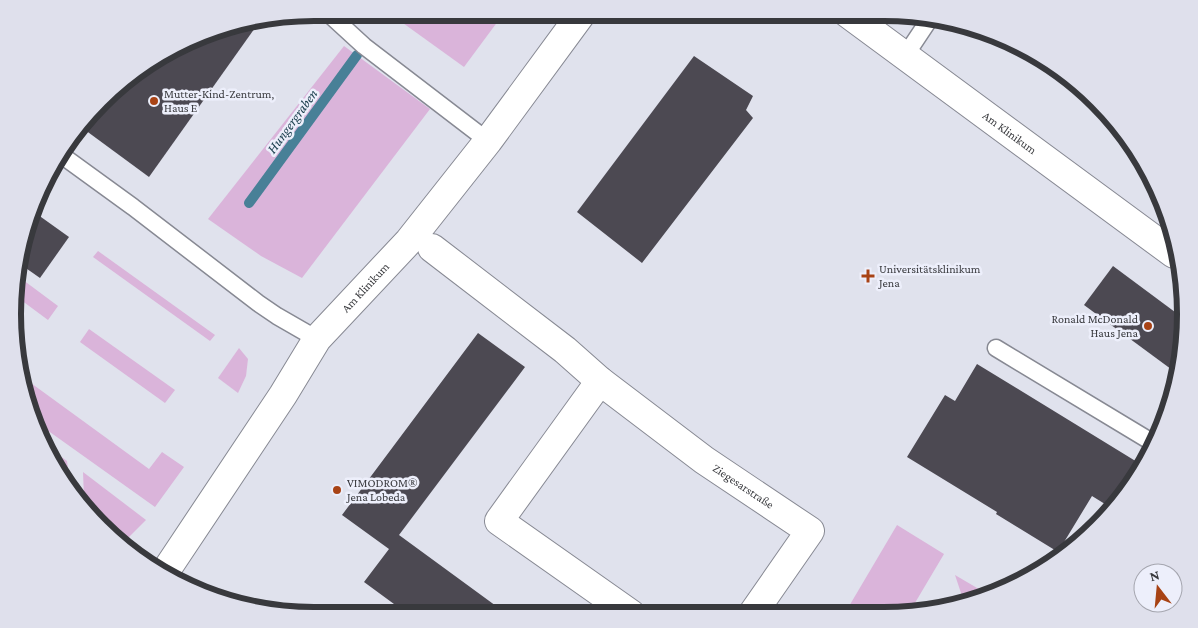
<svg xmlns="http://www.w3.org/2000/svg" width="1198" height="628" viewBox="0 0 1198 628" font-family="'Crimson Pro',serif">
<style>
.green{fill:#dab4da}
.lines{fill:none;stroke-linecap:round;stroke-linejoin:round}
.stream{stroke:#488097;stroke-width:10}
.building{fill:#4c4952}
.lane-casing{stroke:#878993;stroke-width:19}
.street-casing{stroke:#878993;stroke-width:30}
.lane{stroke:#fff;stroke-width:16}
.street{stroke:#fff;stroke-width:28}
.poi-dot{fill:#a84315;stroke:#edeffb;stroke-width:2}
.labels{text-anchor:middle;stroke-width:5;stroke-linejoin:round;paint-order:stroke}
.poi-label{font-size:12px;fill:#38393d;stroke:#edeffb;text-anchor:start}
.street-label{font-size:12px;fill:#38393d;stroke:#edeffb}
.water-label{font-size:14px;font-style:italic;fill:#1e4150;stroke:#edeffb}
.rim{fill:none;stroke:#38393d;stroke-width:6}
</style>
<rect width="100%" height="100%" fill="#e0e2ed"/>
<g class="green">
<polygon points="389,13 504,13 464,67"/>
<polygon points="344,46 430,109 302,278 261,256 208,219"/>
<polygon points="98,251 215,335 210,341 93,257"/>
<polygon points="19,277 58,306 48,320 21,300 16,307"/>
<polygon points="89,329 175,390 165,403 80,342"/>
<polygon points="239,348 248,359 246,376 238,393 218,378"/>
<polygon points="24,378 149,469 162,452 184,467 155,507 33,420"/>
<polygon points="45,445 67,461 70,484"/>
<polygon points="83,472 146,520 127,539 122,540 89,514 84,498"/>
<polygon points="897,525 944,554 909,613 845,613"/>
<polygon points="955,575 989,595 964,602"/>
</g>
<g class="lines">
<polyline class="stream" points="249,203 357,55"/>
</g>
<g class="building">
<polygon points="260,21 149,177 81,127 130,75 217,29"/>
<polygon points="694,56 753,96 746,110 753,118 642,263 577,212"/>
<polygon points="34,212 69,237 40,278 20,264 23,236"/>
<polygon points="1113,266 1183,318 1185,334 1175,372 1084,305"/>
<polygon points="478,333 525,367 399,535 507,614 409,615 364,582 389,549 342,515"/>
<polygon points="977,364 1142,465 1113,509 1092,496 1058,552 996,514 997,512 907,457 945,395 955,401"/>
</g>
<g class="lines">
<g class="lane-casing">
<g id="lane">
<polyline points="328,13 364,46 488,141"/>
<polyline points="905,56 929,20"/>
<polyline points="60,154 133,207 258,303 277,316 317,339"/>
<polyline points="996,348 1155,444"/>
</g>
</g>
<g class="street-casing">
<g id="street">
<path id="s1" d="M847 13 1174 254"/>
<polyline points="432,248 565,350 600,381"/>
<path id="s2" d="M165 572 283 395 317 339 409 241 488 141 582 13"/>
<path id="s3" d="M631 614 499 521 600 381 704 460 810 531 753 613"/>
</g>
</g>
<use href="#lane" class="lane"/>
<use href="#street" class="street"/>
</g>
<g class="poi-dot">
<circle cx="154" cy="101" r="5"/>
<path d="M865.5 268.5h5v5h5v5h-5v5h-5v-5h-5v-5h5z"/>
<circle cx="1148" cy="326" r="5"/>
<circle cx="337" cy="490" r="5"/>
</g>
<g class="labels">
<g class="poi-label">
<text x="164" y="98">Mutter-Kind-Zentrum,<tspan x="164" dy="14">Haus E</tspan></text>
<text x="879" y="273">Universitätsklinikum<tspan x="879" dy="14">Jena</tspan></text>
<text x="1138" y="323" text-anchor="end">Ronald McDonald<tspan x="1138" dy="14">Haus Jena</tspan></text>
<text x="347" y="487">VIMODROM®<tspan x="347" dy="14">Jena Lobeda</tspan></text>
</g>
<g class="street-label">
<text dy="4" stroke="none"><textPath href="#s1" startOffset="202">Am Klinikum</textPath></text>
<text dy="4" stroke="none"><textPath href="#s2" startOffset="349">Am Klinikum</textPath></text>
<text dy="4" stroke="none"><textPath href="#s3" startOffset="512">Ziegesarstraße</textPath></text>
</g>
<g class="water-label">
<text transform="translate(292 121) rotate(-54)" y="5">Hungergraben</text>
</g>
</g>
<path d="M0 0H1198V628H0ZM314 21H884A293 293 0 0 1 1177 314V314A293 293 0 0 1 884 607H314A293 293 0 0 1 21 314V314A293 293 0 0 1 314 21Z" fill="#dfe0ec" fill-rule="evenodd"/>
<path class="rim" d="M314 21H884A293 293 0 0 1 1177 314V314A293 293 0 0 1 884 607H314A293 293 0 0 1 21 314V314A293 293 0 0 1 314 21Z"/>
<g transform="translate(1158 588) rotate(344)"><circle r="24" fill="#edeffb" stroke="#a5a6af"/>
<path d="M0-4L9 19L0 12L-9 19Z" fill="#a84315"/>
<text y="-8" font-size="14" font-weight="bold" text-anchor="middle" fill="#38393d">N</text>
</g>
</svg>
